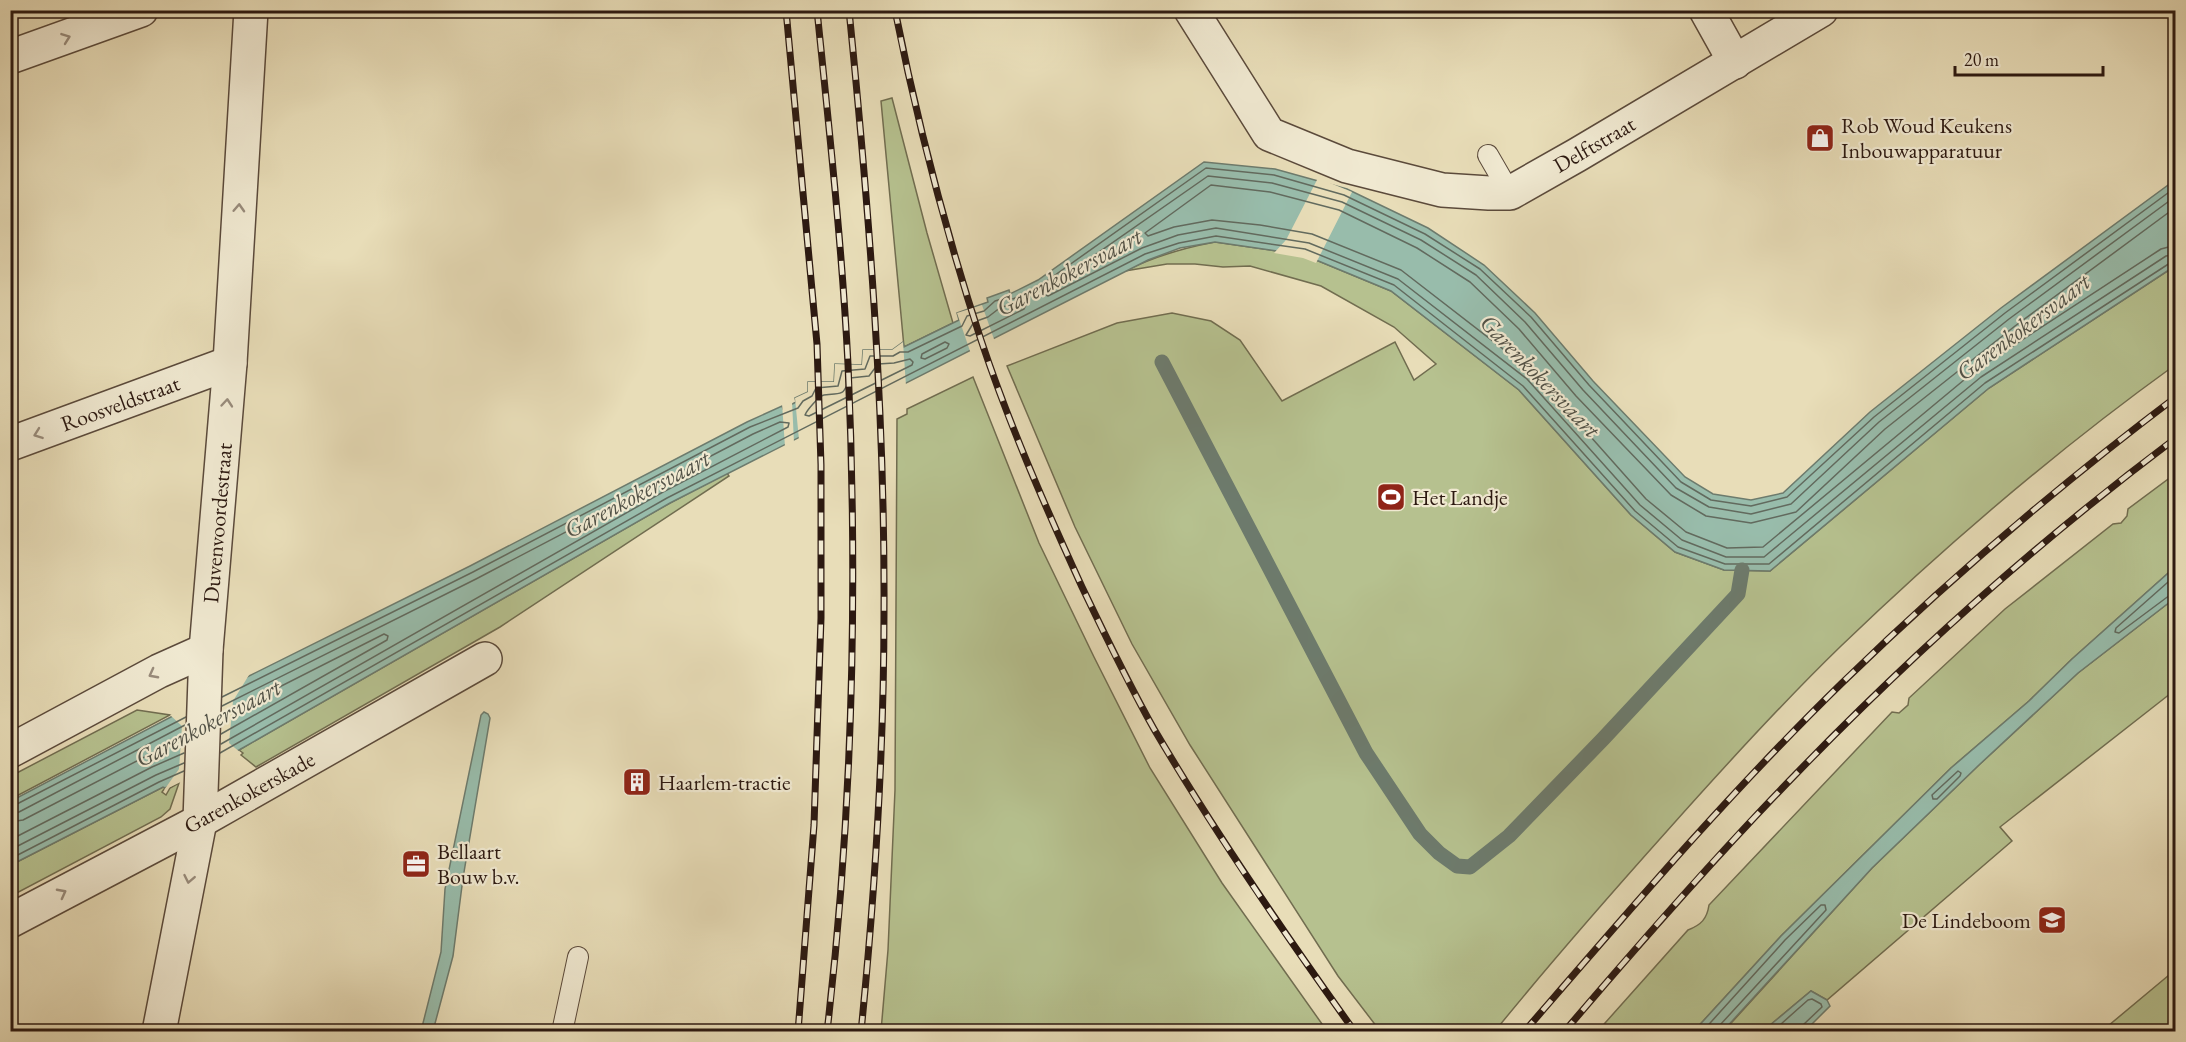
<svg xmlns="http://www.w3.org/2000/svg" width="2186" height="1042" viewBox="0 0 2186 1042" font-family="'EB Garamond',serif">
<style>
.green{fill:#b6c18f;stroke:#716d50;stroke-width:1.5}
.water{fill:#98bcab;stroke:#6d7b6d;stroke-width:1.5}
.pier{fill:#e8ddb8}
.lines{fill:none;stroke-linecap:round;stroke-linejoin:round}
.shore{stroke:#626a5e;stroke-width:1.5}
.stream{stroke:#6d7b6d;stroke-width:15}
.lane-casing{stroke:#5b4a3b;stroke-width:22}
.street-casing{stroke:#5b4a3b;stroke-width:36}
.lane{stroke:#f0e9d1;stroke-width:20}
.street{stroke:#f0e9d1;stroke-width:33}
.rail-casing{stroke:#2c1911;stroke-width:7}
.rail{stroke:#f0e9d1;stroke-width:4.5;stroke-dasharray:14;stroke-linecap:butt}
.oneway{stroke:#988b7b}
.labels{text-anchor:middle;stroke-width:4.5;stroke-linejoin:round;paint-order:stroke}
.poi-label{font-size:22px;fill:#2c1911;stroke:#f0e9d1;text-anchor:start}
.street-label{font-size:22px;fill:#2c1911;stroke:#f0e9d1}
.water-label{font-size:24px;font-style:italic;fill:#525247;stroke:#f0e9d1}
</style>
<rect width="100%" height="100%" fill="#e8ddb8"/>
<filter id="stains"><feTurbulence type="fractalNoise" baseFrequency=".00333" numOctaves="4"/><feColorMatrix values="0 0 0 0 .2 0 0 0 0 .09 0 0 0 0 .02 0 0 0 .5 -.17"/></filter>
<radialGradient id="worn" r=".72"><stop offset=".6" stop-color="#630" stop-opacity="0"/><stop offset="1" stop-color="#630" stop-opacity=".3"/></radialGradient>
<g class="green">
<polygon points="892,98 927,233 953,323 904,347 881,101"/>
<path d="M1215 242 1304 255 1391 291 1519 390 1631 515 1675 552 1724 570 1770 571 1989 388 2175 266V365C2057 450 1946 545 1841 646 1780 705 1723 768 1667 831 1608 897 1550 963 1495 1031H1380L1338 976 1190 745 1132 644 1075 527 1007 366 1117 323 1172 313 1211 321 1240 340 1282 401 1395 342 1414 380 1436 364 1394 327 1321 286 1250 266 1223 267 1195 264H1167L1125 271C1155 256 1183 248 1215 242Z"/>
<polygon points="973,377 1039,543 1094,657 1150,768 1222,883 1327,1031 881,1031 888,950 895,790 897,419 907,414 907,409"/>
<polygon points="727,473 729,476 500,627 256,767 241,755 243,753 239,750 670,503"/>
<path d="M2175 474V567L2072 659 2029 701 1951 768 1781 936 1694 1031 1597 1032 1688 930C1701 925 1707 919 1709 905L1892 712 1899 713 1908 705 1909 698 2005 609 2113 524 2121 523 2127 516 2128 509Z"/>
<polygon points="2175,598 2175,690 2000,827 2012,841 1827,1000 1811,991 1763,1031 1723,1032 1872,868 1980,764 2078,673"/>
<polygon points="137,710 170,715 11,799 11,776"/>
<polygon points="179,783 170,809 161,817 11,896 11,865 167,785 162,792 166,795 170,788"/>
<polygon points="2175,970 2175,1031 2102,1031"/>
</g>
<g class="water">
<polygon points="1204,162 1275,169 1347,189 1428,228 1484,265 1535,313 1593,381 1685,477 1713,494 1751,500 1783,493 1870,412 2001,308 2175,180 2175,266 1989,388 1770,571 1724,570 1675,552 1631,515 1519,390 1391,291 1304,255 1215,242 1180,248 1148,260 670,503 239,750 165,788 163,787 11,865 11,801 247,677 470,566 747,422 782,406 783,409 796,402 795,398 808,392 808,382 834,382 835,364 862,365 863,350 892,350 903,342 904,347 959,320 957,313 988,302 987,298 1009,290 1010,294 1038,280"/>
<polygon points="2175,567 2175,598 2078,673 1980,764 1872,868 1723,1031 1694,1031 1781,936 1951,768 2029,701 2072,659"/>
<polygon points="484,712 488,714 490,718 463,878 453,956 433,1031 421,1031 441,952 445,889 481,715"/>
<polygon points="1811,991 1827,1000 1830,1006 1805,1031 1763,1031"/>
</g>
<g class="pier">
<polygon points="1318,178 1352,192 1316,263 1303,258 1274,253 1286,240"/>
<polygon points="982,305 995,342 971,354 957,313"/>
<polygon points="903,342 906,386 799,440 795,398 808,392 808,382 834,382 835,364 862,365 863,350 892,350"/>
<polygon points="792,401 794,443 785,447 782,403 784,405"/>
<polygon points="246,674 249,675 233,701 229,743 241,753 164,790 179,769 182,726 170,715"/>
</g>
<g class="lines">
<g class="shore">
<polyline points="2176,196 2009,319 1879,422 1791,504 1751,514 1709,507 1676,488 1583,390 1525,322 1476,275 1421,240 1342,202 1272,183 1208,176 1069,273 1044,294 1048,296 1142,248 1178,235 1216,228 1309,243 1398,279 1527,379 1640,505 1682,540 1726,557 1764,557 1981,377 2166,256 2176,254"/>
<polyline points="2176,207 2015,326 1885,429 1796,512 1751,523 1706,516 1671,495 1576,396 1519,329 1470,282 1417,248 1339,210 1270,192 1211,185 1145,233 1148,236 1174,227 1212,220 1260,225 1312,234 1401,270 1534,373 1646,499 1686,532 1727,548 1763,547 1976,370 2161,249 2176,245"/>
<polygon points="1022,303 1026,305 1024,309 970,336 966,335 974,322 988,317 1001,307"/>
<polygon points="945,342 949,344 947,348 925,359 921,358 922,354"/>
<path d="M910 359 913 362 912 365 809 416 805 415C807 410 819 396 824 395 843 392 842 398 850 378L869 376 878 364 894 363Z"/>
<polyline points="2176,575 2116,628 2115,632 2119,633 2170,595 2176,593"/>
<polyline points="222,697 473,572 750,427 798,408 803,401 812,396 816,388 838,386 842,371 865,369 870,356 893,356 900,352 908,352 962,326 967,316 984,311 995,301 1005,298 1013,299 1041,285 1206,168 1274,175 1344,195 1425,234 1480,269 1531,317 1589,385 1681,482 1711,500 1751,506 1787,497 1874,417 2005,313 2176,187"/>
<polyline points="221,734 387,640 388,636 384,634 222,716"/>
<polyline points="221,744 663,492 788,427 789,423 780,422 753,434 476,579 222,706"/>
<polyline points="220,753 667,498 1145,254 1179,243 1216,236 1305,249 1394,285 1523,386 1635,511 1678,547 1725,564 1769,564 1985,383 2170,263 2176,262"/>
<polygon points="1958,771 1961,773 1960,776 1937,799 1933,799 1932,795"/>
<polyline points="10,806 15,805 186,717"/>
<polyline points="10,813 19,812 185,725"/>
<polyline points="10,822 23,820 185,736"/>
<polyline points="10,840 152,767 184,753"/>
<polyline points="10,850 156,775 184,763"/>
<polyline points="10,859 159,782 184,771"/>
<polyline points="1702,1032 1785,940 1821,905 1825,905 1826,910 1720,1025 1719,1032"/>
<polyline points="1772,1032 1808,1000 1812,999 1821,1004 1822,1007 1803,1025 1801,1032"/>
</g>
<polyline class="stream" points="1162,362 1366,753 1420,834 1439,853 1457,866 1470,867 1509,836 1603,739 1738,594 1742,570"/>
<g class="lane-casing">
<g id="lane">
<polyline points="1488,155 1510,193"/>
<polyline points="562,1032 578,957"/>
</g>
</g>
<g class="street-casing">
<g id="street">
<polyline points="1191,10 1269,134 1347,166 1442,190 1489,193 1510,193 1577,155 1821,10"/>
<polyline points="1706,10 1735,62"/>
<polyline points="10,57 141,10"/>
<polyline points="10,444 230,363"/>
<polyline points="10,751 159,671 206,650"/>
<polyline points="10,921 200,821 485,659"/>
<polyline points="159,1032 200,821 206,650 230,363 251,10"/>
</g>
</g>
<use href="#lane" class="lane"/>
<use href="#street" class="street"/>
<g class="rail-casing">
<g id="rail">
<polyline points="786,10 817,344 821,465 821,618 814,825 798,1032"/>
<path d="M817 10C829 128 842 246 848 364 858 587 853 810 827 1032"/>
<path d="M849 10C869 210 885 410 884 611 884 751 875 892 861 1032"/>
<path d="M895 10C917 121 946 233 981 340 1009 424 1045 506 1082 587 1105 635 1128 683 1154 729 1215 833 1284 933 1355 1032"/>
<path d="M1524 1032C1627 913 1729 793 1842 683 1947 581 2058 486 2176 397"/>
<path d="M1564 1032C1639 944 1715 857 1795 775 1913 653 2040 540 2176 438"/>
</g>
</g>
<use href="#rail" class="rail"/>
</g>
<defs><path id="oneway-chevron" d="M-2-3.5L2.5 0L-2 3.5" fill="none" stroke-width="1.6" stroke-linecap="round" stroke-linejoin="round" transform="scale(1.5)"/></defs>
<g class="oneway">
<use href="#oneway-chevron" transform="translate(66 38) rotate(-20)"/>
<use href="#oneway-chevron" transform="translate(239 208) rotate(-87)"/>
<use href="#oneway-chevron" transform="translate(227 403) rotate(-85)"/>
<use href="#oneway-chevron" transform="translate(38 434) rotate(160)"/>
<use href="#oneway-chevron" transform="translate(153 674) rotate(152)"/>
<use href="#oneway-chevron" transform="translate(189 879) rotate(101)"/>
<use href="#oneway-chevron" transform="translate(62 893) rotate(-28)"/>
</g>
<defs>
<g id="shop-square" transform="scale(1.5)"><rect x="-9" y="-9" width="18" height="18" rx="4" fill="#8f2418" stroke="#f0e9d1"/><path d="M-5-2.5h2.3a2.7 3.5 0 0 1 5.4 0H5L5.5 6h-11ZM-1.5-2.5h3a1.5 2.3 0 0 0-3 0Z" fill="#fff"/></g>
<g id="stadium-square" transform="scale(1.5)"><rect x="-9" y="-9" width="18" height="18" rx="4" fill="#8f2418" stroke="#f0e9d1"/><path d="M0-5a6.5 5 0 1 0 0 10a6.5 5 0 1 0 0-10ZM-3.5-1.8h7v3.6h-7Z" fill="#fff"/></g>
<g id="building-square" transform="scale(1.5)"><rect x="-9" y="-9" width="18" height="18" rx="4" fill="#8f2418" stroke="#f0e9d1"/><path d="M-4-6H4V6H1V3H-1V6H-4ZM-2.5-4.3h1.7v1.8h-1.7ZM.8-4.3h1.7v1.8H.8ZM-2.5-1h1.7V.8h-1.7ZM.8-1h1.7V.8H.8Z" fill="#fff"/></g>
<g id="office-square" transform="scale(1.5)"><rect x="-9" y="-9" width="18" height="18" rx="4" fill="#8f2418" stroke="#f0e9d1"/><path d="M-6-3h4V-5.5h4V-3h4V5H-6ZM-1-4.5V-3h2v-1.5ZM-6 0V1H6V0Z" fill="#fff"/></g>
<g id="school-square" transform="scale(1.5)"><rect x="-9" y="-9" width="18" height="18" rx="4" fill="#8f2418" stroke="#f0e9d1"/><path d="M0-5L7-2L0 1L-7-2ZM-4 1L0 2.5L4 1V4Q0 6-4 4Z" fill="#fff"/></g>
</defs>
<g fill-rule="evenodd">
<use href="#shop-square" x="1820" y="138"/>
<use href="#stadium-square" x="1391" y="497"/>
<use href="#building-square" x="637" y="782"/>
<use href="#office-square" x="416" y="864"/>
<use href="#school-square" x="2052" y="920"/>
</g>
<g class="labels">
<g class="poi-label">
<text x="1841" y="133">Rob Woud Keukens<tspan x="1841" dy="25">Inbouwapparatuur</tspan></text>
<text x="1412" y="505">Het Landje</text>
<text x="658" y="790">Haarlem-tractie</text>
<text x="437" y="859">Bellaart<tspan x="437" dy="25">Bouw b.v.</tspan></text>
<text x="2031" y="928" text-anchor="end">De Lindeboom</text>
</g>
<g class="street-label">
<text transform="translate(1594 144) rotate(-30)" y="8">Delftstraat</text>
<text transform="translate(120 403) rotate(-20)" y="8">Roosveldstraat</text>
<text transform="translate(217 523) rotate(-85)" y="8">Duvenvoordestraat</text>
<text transform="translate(249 792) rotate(-29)" y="8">Garenkokerskade</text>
</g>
<g class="water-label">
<text transform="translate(1069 272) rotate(-28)" y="8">Garenkokersvaart</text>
<text transform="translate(2023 327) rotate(-37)" y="8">Garenkokersvaart</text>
<text transform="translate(1540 376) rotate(46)" y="8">Garenkokersvaart</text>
<text transform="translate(637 494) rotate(-28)" y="8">Garenkokersvaart</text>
<text transform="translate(208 723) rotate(-28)" y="8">Garenkokersvaart</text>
</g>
</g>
<rect width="2186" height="1042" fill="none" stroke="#e8ddb8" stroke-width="36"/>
<rect x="12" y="12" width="2162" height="1018" fill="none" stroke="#2c1911" stroke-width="3"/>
<rect x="18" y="18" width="2150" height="1006" fill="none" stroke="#2c1911" stroke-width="1.5"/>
<path d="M1955 66v9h148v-9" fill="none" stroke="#2c1911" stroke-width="3"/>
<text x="1964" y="66" font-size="18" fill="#2c1911" stroke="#f0e9d1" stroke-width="4.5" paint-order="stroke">20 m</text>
<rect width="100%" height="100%" filter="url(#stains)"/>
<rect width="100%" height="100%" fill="url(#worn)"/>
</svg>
